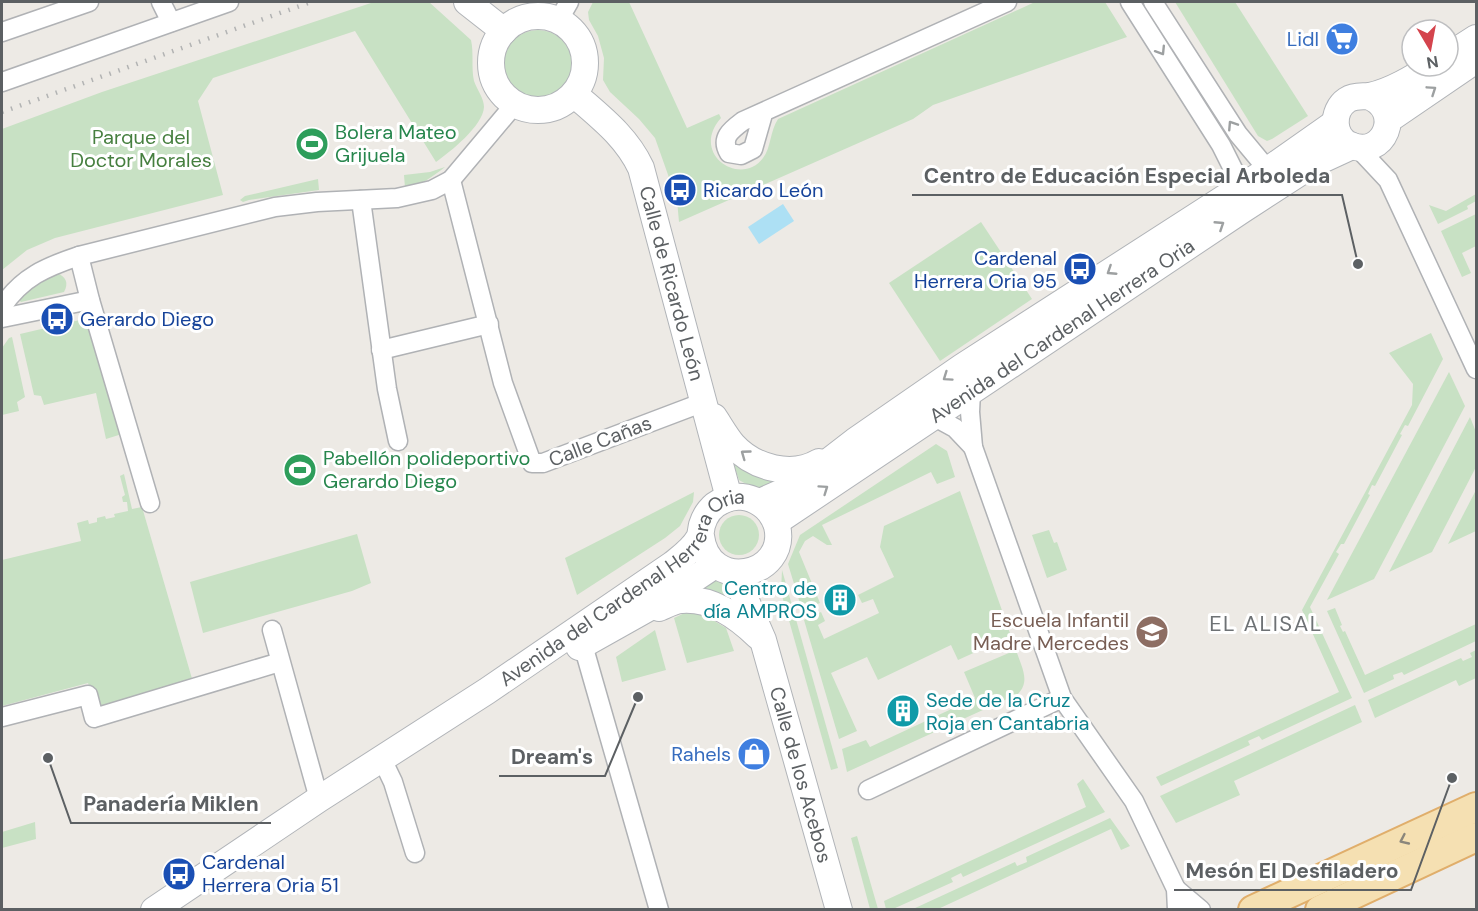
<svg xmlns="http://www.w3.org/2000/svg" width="1478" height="911" viewBox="0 0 1478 911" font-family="'DM Sans',sans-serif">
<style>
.green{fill:#c8e1c4}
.water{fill:#ade0f4}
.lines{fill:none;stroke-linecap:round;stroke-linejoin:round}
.minor-casing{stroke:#b0b2b5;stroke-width:21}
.secondary-casing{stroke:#b1b4b8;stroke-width:28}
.primary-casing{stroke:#e0ae6b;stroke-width:32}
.minor{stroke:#fff;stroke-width:18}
.secondary{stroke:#fff;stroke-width:26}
.primary{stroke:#f5e0b2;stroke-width:28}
.rail{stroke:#b2b3b3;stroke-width:4.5;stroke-dasharray:1.5 8;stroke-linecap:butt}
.oneway{stroke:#9da0a1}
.oneway2{stroke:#8a867b}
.labels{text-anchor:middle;stroke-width:6;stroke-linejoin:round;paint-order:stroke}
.shop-label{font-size:20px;fill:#366cbe;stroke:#fff;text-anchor:end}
.leisure-label{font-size:20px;fill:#27864d;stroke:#fff;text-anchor:start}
.park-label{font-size:20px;fill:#467f3f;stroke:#fff}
.transit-label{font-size:20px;fill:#164399;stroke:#fff;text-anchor:start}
.street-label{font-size:20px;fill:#5c6063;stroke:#fff}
.culture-label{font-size:20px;fill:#0d838f;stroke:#fff;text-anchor:end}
.education-label{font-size:20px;fill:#785e54;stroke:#fff;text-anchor:end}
.quarter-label{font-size:22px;letter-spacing:1.5px;fill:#6e7275;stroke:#fff}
.leader{fill:none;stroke:#5c6063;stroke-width:2}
.callout-dot{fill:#5c6063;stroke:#fff;stroke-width:2}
.callout-label{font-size:21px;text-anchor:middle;font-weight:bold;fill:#5c6063;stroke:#fff;stroke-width:6;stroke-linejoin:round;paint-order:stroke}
</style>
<rect width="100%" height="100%" fill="#edeae5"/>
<g class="green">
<path d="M374 2H429L471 40C474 53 471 67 474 81 477 90 484 98 484 107 483 126 450 152 436 162L355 31 213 78 198 101 223 195 55 238 27 250 2 270V129L102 92Z"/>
<path d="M593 2H629L687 128 719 114 721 118C689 154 741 188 763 158 771 148 770 131 778 119L1035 2H1105L1127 37 933 105 913 119 679 222 677 200 685 198 682 183 672 186 655 138 639 119 610 92 603 80 604 58 598 36 589 20 588 12Z"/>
<polygon points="1137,2 1142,2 1228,130 1225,132"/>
<polygon points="1175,2 1235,2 1308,116 1272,139 1267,141 1258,136"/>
<circle cx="538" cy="64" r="34"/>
<path d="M445 167C433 176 421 186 405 188L404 175 430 172Z"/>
<polygon points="318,179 319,190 249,200 243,202 240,200 245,196"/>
<polygon points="1476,194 1476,201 1467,206 1468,209 1438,224 1429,205 1446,211"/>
<polygon points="1476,214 1476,246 1462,253 1471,273 1462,277 1441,231"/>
<polygon points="981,222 1032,299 940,361 889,283"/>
<path d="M56 273C66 276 69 283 64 292L21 302 19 300 29 289Z"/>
<polygon points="84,319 89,323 122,434 106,439 96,393 44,405 41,396 34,395 20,334"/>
<polygon points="1431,333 1443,359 1408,426 1405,425 1400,434 1402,435 1375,486 1372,485 1368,494 1370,495 1344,544 1341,544 1336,552 1339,554 1310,607 1352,698 1262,740 1259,736 1248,741 1250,745 1161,786 1156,777 1339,692 1302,610 1412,405 1413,384 1389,353"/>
<polygon points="12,337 25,397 17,402 19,411 2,415 2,348 9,338"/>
<polygon points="1449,372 1465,406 1374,579 1327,600"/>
<polygon points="1470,417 1476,432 1476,467 1432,552 1389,572"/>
<polygon points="936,444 947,451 955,477 937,484 931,472 822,525 832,545 827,545 813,536 805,541 799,552 820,603 802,610 788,564 800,535"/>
<polygon points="730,454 797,480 755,489 739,480"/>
<polygon points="124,474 132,509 142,507 193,682 97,708 88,683 2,706 2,560 81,541 77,523 88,520 89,524 97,522 97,518 105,516 106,519 115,517 114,514 128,511 127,502 123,502 122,497 125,495 120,476"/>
<polygon points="1476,490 1476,531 1448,544"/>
<polygon points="960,491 1011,636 958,660 951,645 878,680 867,657 831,673 857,731 839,739 804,620 821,612 825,621 818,625 824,639 879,613 873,599 862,603 858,595 894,577 880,547 884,526"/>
<polygon points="694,492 693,502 680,526 665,538 577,595 565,558"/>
<circle cx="739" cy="535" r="20"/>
<polygon points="1049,530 1054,543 1057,542 1067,570 1047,578 1032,535"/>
<polygon points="357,534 371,583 352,591 203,633 190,582"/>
<polygon points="782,570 838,768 831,770 781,592"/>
<path d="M712 578C729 584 728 593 732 609L695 594Z"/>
<polygon points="1335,608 1342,625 1340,626 1343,632 1345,631 1365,675 1476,624 1476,641 1404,675 1402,672 1393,675 1394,679 1364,693 1327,611"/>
<polygon points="689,611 701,613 726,628 734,651 687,663 674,618"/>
<polygon points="655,630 666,670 622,682 616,657"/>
<path d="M1016 650C1021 666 1031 681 1018 694L847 772 842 749 866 740 870 747 975 698 964 672Z"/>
<polygon points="1476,650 1476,678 1459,686 1456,680 1375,718 1368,700 1461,658 1463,661 1472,657 1470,653"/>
<polygon points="1355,705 1362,722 1234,781 1240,795 1176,823 1160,796"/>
<polygon points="1083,779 1105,812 963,877 961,873 951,878 953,882 893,909 886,909 884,901 1086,807 1077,784"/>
<polygon points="1110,818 1130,846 1121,850 1111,829 938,909 913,909 1015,862 1017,866 1027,862 1026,857"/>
<polygon points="35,822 36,839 2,848 2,832"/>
<polygon points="857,836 878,909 870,909 851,838"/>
</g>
<polygon class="water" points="783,204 794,221 759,244 748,227"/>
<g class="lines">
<g class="minor-casing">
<g id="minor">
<polyline points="161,2 171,22"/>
<polyline points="1130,2 1221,145 1242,187"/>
<polyline points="1153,2 1238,134 1268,170"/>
<polyline points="558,21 569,2"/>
<polyline points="2,32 89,2"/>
<polyline points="2,82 229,2"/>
<path d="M763 114 753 149 741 155 729 153C720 138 731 130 743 121L1007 2"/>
<polyline points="1358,148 1388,180 1476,369"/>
<polyline points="451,180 503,383 532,463 543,463 704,402"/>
<polyline points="361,200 387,389 398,441"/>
<polyline points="79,256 90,300 150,503"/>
<path d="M2 307C22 277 46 267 79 256L275 207 317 202 397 198 432 190 451 180 514 105"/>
<polyline points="2,318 90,300"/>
<polyline points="381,350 489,324"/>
<polyline points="971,391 970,412 973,447 1062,698 1134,801 1176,889 1177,910"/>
<polyline points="933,416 955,428 973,447"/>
<polyline points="272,630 319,799"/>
<polyline points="583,645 659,910"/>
<polyline points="2,717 88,695 94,718 280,662"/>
<polyline points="382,759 393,782 415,853"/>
<polyline points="868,790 1062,698"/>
<polyline points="1176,889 1201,910"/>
</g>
</g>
<g class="secondary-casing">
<g id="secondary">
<polyline points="467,2 504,31"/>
<circle cx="538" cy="63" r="47"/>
<polyline points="1448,56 1476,38"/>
<path id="s1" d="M574 94C600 117 626 136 641 168L729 498"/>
<path d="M1368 96C1405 110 1384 160 1350 145 1332 137 1331 111 1347 100 1355 95 1362 97 1370 96 1392 91 1413 78 1432 66"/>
<polyline points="1388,120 1476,60"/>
<path d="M714 417C720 426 726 437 733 445 754 468 792 478 819 462"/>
<polyline points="760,502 798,485 855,441 962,367 1268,170 1335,123"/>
<path id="s2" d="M776 522 1242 210 1313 164 1352 146"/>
<path id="s3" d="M734 573 763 640 839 910"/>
<path d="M659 608C666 605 675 600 682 600 712 598 737 616 758 636"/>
<polyline points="579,647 661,601 715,565"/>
<path id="s4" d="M154 910 319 799 487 691 673 564C683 556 693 549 699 538 701 534 701 529 702 525 705 515 712 505 722 501 734 494 750 496 761 504 769 509 774 517 777 526 789 577 708 594 701 536"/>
</g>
</g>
<g class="primary-casing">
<g id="primary">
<polyline points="1253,910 1476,807"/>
<polyline points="1320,910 1476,837"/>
</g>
</g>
<use href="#minor" class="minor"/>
<use href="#secondary" class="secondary"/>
<use href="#primary" class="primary"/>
<polyline class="rail" points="2,112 311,2"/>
</g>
<defs><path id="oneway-chevron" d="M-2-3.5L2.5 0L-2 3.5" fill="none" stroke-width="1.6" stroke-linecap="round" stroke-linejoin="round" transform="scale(1.5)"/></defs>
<g class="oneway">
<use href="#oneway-chevron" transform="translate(1161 51) rotate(58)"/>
<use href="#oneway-chevron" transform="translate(1432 90) rotate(-34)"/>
<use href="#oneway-chevron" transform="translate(1232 125) rotate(-123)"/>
<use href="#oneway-chevron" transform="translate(1220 225) rotate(-33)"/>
<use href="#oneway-chevron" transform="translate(1111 271) rotate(147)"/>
<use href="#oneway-chevron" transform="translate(947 377) rotate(145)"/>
<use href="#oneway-chevron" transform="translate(745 454) rotate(-144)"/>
<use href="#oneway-chevron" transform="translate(824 489) rotate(-35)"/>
</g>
<use class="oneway2" href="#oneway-chevron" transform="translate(1404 840) rotate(155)"/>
<defs>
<g id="supermarket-disc" transform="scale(1.725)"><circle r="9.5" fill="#3f7fe0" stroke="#fff"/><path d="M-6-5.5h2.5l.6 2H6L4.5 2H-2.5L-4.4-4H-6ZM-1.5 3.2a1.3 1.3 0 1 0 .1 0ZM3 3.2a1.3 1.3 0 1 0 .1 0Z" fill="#fff"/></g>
<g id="stadium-disc" transform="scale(1.725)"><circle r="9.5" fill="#2e9e5b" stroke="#fff"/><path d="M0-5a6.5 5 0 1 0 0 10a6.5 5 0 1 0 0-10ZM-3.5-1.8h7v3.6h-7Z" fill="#fff"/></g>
<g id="bus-disc" transform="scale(1.725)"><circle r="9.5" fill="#1a4fb4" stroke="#fff"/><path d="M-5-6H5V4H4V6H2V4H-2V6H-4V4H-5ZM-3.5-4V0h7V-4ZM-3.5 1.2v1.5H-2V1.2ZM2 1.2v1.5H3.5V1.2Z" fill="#fff"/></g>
<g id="building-disc" transform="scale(1.725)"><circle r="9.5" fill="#0f9aa8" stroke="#fff"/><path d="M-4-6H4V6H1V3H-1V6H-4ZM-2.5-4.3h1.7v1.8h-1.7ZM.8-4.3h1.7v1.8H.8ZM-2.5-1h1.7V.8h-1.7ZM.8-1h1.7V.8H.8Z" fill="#fff"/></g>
<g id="school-disc" transform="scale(1.725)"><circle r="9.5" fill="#8d6e63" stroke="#fff"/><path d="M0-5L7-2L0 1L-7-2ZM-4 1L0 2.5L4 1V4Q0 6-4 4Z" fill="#fff"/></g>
<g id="shop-disc" transform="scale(1.725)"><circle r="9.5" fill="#3f7fe0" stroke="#fff"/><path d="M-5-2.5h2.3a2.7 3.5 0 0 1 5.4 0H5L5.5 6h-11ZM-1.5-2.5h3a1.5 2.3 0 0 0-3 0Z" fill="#fff"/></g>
</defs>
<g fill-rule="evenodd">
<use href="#supermarket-disc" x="1342" y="39"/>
<use href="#stadium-disc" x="312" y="144"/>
<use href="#bus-disc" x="680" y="190"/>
<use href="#bus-disc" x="1080" y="269"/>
<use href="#bus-disc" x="57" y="319"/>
<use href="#stadium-disc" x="300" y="470"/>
<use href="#building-disc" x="840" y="600"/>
<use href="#school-disc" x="1152" y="632"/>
<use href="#building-disc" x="903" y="711"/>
<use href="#shop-disc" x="754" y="754"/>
<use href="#bus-disc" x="179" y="874"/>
</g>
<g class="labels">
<g class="shop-label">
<text x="1319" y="46">Lidl</text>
<text x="731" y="761">Rahels</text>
</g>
<g class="leisure-label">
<text x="335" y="139">Bolera Mateo<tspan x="335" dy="23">Grijuela</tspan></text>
<text x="323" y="465">Pabellón polideportivo<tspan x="323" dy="23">Gerardo Diego</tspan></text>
</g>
<g class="park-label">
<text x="141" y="144">Parque del<tspan x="141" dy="23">Doctor Morales</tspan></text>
</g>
<g class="transit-label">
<text x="703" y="197">Ricardo León</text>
<text x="1057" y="265" text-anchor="end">Cardenal<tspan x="1057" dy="23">Herrera Oria 95</tspan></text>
<text x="80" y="326">Gerardo Diego</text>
<text x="202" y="869">Cardenal<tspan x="202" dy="23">Herrera Oria 51</tspan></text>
</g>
<g class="street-label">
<text dy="7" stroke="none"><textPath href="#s1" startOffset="220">Calle de Ricardo León</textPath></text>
<text dy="7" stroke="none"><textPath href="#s2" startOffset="344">Avenida del Cardenal Herrera Oria</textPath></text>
<text transform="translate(600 441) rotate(-21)" y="7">Calle Cañas</text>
<text dy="7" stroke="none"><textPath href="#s4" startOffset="573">Avenida del Cardenal Herrera Oria</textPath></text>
<text dy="7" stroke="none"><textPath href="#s3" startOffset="213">Calle de los Acebos</textPath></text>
</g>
<g class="culture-label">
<text x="817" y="595">Centro de<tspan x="817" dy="23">día AMPROS</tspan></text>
<text x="926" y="707" text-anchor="start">Sede de la Cruz<tspan x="926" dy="23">Roja en Cantabria</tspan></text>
</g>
<g class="education-label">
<text x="1129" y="627">Escuela Infantil<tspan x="1129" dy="23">Madre Mercedes</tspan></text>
</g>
<g class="quarter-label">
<text x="1266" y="631">EL ALISAL</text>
</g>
</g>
<path class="leader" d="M1358 264L1342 195H912M638 697L605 776H499M48 758L71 823H271M1452 778L1411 890H1174"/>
<g class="callout-dot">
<circle cx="1358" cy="264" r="6"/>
<circle cx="638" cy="697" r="6"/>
<circle cx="48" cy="758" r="6"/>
<circle cx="1452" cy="778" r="6"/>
</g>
<g class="callout-label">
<text x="1127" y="183">Centro de Educación Especial Arboleda</text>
<text x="552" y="764">Dream's</text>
<text x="171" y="811">Panadería Miklen</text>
<text x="1292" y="878">Mesón El Desfiladero</text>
</g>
<rect width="1478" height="911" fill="none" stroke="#5c6063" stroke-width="6"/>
<g transform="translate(1430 48) rotate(170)"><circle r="28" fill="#ffffff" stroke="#bebfc1" stroke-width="1.5"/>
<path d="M0-4.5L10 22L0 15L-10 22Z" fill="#d4444d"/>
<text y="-9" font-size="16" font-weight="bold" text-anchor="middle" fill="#5c6063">N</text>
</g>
</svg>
